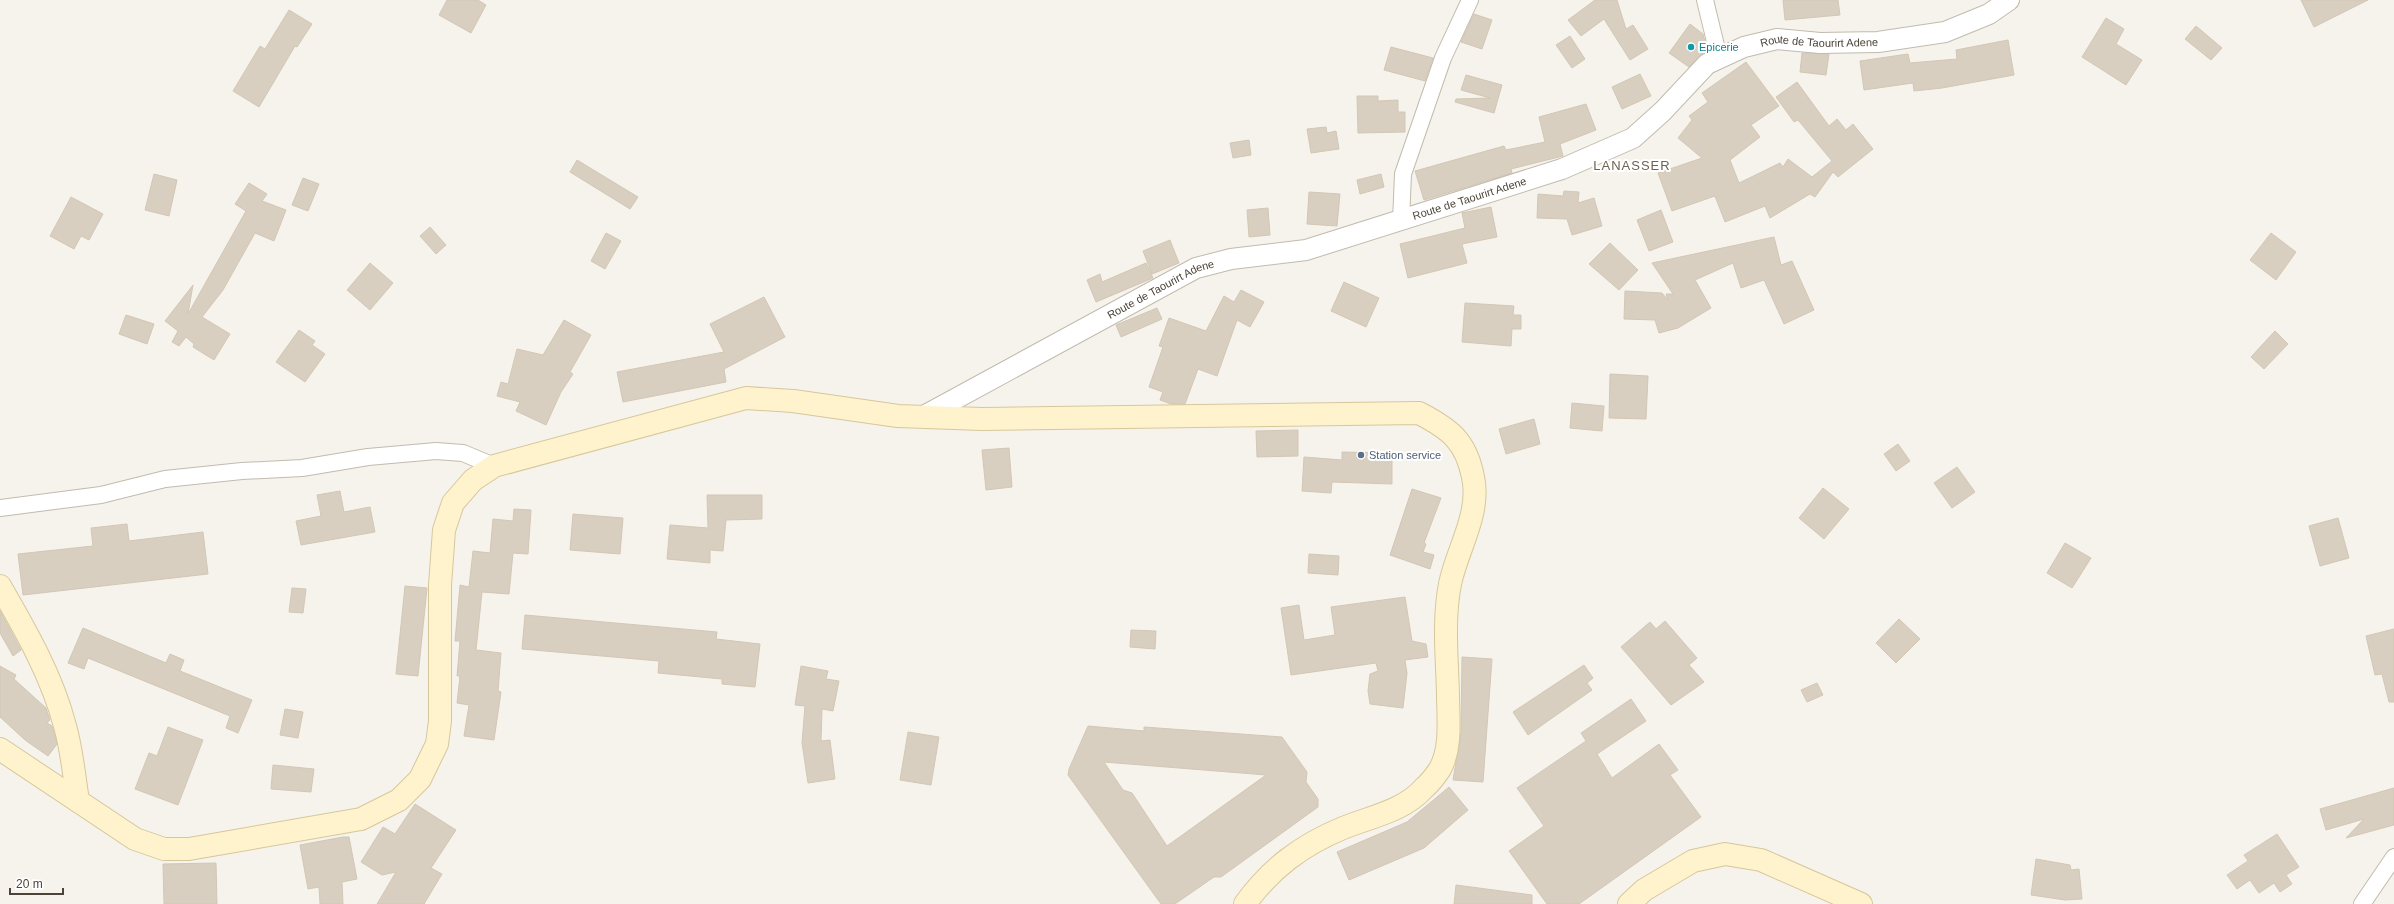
<svg xmlns="http://www.w3.org/2000/svg" width="2394" height="904" viewBox="0 0 2394 904" font-family="Helvetica,sans-serif">
<style>
.building{fill:#d8cfc1;stroke:#d3c7b4;fill-rule:evenodd}
.lines{fill:none;stroke-linecap:round;stroke-linejoin:round}
.minor-casing{stroke:#c2bbae;stroke-width:18}
.tertiary-casing{stroke:#c2bbae;stroke-width:22}
.secondary-casing{stroke:#d6c79b;stroke-width:24}
.minor{stroke:#fff;stroke-width:16}
.tertiary{stroke:#fff;stroke-width:20}
.secondary{stroke:#fff3cd;stroke-width:22}
.culture-dot{fill:#0f9aa8;stroke:#fff;stroke-width:1.5}
.service-dot{fill:#5c6f8a;stroke:#fff;stroke-width:1.5}
.labels{text-anchor:middle;stroke-width:4;stroke-linejoin:round;paint-order:stroke}
.street-label{font-size:11px;fill:#4b4439;stroke:#fff}
.culture-label{font-size:11px;fill:#0d838f;stroke:#fff;text-anchor:start}
.service-label{font-size:11px;fill:#4e5e75;stroke:#fff;text-anchor:start}
.quarter-label{font-size:13px;letter-spacing:1px;fill:#6e6250;stroke:#fff}
</style>
<rect width="100%" height="100%" fill="#f6f3ec"/>
<g class="building">
<polygon points="447,0 478,0 486,5 471,33 439,15"/>
<polygon points="1595,0 1617,0 1626,29 1633,25 1648,49 1630,60 1604,19 1581,36 1568,20"/>
<polygon points="1783,0 1838,0 1840,15 1785,20"/>
<polygon points="2301,0 2368,0 2314,27"/>
<polygon points="289,10 312,24 297,47 295,46 259,107 233,91 260,46 265,49"/>
<polygon points="1474,14 1492,20 1482,49 1461,42"/>
<polygon points="2106,18 2124,29 2116,44 2142,60 2126,85 2082,57"/>
<polygon points="1690,24 1703,34 1707,50 1689,67 1669,53"/>
<polygon points="2196,26 2222,48 2211,60 2185,39"/>
<polygon points="1570,36 1585,59 1572,68 1556,45"/>
<polygon points="2008,40 2014,75 1942,88 1914,91 1913,83 1864,90 1860,61 1908,54 1910,63 1957,59 1956,50"/>
<polygon points="1391,47 1433,58 1425,81 1384,70"/>
<polygon points="1802,53 1829,54 1826,75 1800,72"/>
<polygon points="1746,62 1779,106 1751,125 1760,137 1730,160 1739,183 1780,163 1783,167 1788,159 1812,177 1832,161 1798,120 1794,122 1776,97 1797,82 1829,126 1837,119 1846,130 1853,124 1873,149 1838,177 1833,172 1815,197 1810,194 1770,218 1765,206 1725,222 1715,196 1672,211 1658,173 1702,158 1678,138 1692,120 1689,116 1708,102 1702,93"/>
<polygon points="1640,74 1651,96 1622,109 1612,87"/>
<polygon points="1466,75 1502,85 1494,113 1455,102 1456,99 1490,98 1461,90"/>
<polygon points="1357,96 1378,96 1378,101 1398,100 1398,112 1405,112 1405,132 1358,133"/>
<polygon points="1586,104 1596,130 1560,144 1563,156 1511,169 1512,173 1424,200 1415,171 1504,146 1506,150 1545,142 1539,117"/>
<polygon points="1326,127 1327,133 1336,131 1339,149 1311,153 1307,129"/>
<polygon points="1249,140 1251,155 1233,158 1230,143"/>
<polygon points="577,160 638,197 630,209 570,172"/>
<polygon points="154,174 177,180 169,216 145,210"/>
<polygon points="1381,174 1384,187 1360,194 1357,180"/>
<polygon points="303,178 319,184 308,211 292,205"/>
<polygon points="249,183 267,194 262,201 286,210 274,241 255,233 223,290 202,317 230,334 214,360 193,347 194,344 186,337 179,346 172,342 178,331 165,321 193,285 188,314 246,211 235,204"/>
<polygon points="1564,191 1579,192 1578,203 1594,198 1602,226 1572,235 1567,219 1537,218 1538,194 1563,196"/>
<polygon points="1309,192 1340,194 1337,226 1307,224"/>
<polygon points="71,197 103,214 89,240 81,236 74,249 50,236"/>
<polygon points="1491,207 1497,237 1462,244 1467,263 1408,278 1400,244 1465,228 1462,213"/>
<polygon points="1268,208 1270,235 1249,237 1247,210"/>
<polygon points="1661,210 1673,242 1649,251 1637,220"/>
<polygon points="430,227 446,245 436,254 420,236"/>
<polygon points="606,233 621,241 605,269 591,261"/>
<polygon points="2271,233 2296,252 2276,280 2250,260"/>
<polygon points="1774,237 1781,265 1792,261 1814,310 1784,324 1764,280 1741,288 1733,263 1695,280 1711,308 1678,328 1659,333 1655,320 1624,319 1625,291 1662,293 1668,300 1666,294 1673,294 1652,263"/>
<polygon points="1170,240 1179,263 1152,274 1143,251"/>
<polygon points="1610,243 1638,270 1619,290 1589,264"/>
<polygon points="370,263 393,283 370,310 347,290"/>
<polygon points="1146,263 1153,278 1096,302 1087,280 1100,274 1102,282"/>
<polygon points="1344,282 1379,298 1366,327 1331,311"/>
<polygon points="1241,290 1264,302 1250,327 1237,320 1217,376 1198,369 1185,404 1171,404 1160,400 1163,392 1149,387 1163,347 1159,346 1169,318 1206,331 1224,296 1234,302"/>
<polygon points="764,297 785,337 724,369 726,382 623,402 617,372 724,352 710,324"/>
<polygon points="1465,303 1514,306 1513,315 1521,315 1521,329 1512,329 1511,346 1462,342"/>
<polygon points="1157,308 1162,319 1121,337 1116,325"/>
<polygon points="126,315 154,324 147,344 119,334"/>
<polygon points="564,320 591,335 570,372 573,374 561,392 546,425 516,411 520,402 497,396 501,382 508,384 517,349 543,355"/>
<polygon points="299,330 315,341 312,345 325,354 305,382 276,362"/>
<polygon points="2275,331 2288,344 2264,369 2251,357"/>
<polygon points="1610,374 1648,376 1646,419 1609,418"/>
<polygon points="1572,403 1604,406 1602,431 1570,428"/>
<polygon points="1534,419 1540,444 1506,454 1499,429"/>
<polygon points="1298,430 1298,456 1257,457 1256,431"/>
<polygon points="1898,444 1910,461 1896,471 1884,454"/>
<polygon points="1009,448 1012,487 986,490 982,450"/>
<polygon points="1342,452 1392,453 1392,484 1332,482 1331,493 1302,491 1304,457 1342,460"/>
<polygon points="1957,467 1975,492 1952,508 1934,483"/>
<polygon points="1823,488 1849,509 1824,539 1799,518"/>
<polygon points="1412,489 1441,498 1424,543 1426,544 1423,552 1434,555 1430,569 1390,555"/>
<polygon points="340,491 344,512 370,507 375,532 301,545 296,521 321,516 317,495"/>
<polygon points="707,495 762,495 762,519 726,520 723,551 710,550 710,563 667,559 670,525 708,528"/>
<polygon points="514,509 531,510 528,554 513,553 509,594 482,592 476,650 501,653 498,691 501,692 494,740 464,736 469,705 457,703 460,676 457,676 460,641 455,641 460,585 469,587 473,551 490,553 493,519 513,521"/>
<polygon points="573,514 623,518 620,554 570,550"/>
<polygon points="2338,518 2349,558 2320,566 2309,526"/>
<polygon points="127,524 129,541 203,532 208,574 23,595 18,554 93,546 91,528"/>
<polygon points="2065,543 2091,558 2072,588 2047,573"/>
<polygon points="1309,554 1339,556 1338,575 1308,573"/>
<polygon points="405,586 427,588 418,676 396,674"/>
<polygon points="292,588 306,589 303,613 289,612"/>
<polygon points="1405,597 1412,641 1426,644 1428,657 1405,660 1407,673 1403,708 1370,704 1368,691 1370,674 1378,671 1376,663 1291,675 1281,608 1299,605 1304,640 1335,635 1331,607"/>
<polygon points="0,611 21,650 13,656 0,633"/>
<polygon points="525,615 717,632 716,639 760,644 755,687 722,684 722,679 658,673 659,661 522,649"/>
<polygon points="1899,619 1920,639 1896,663 1876,643"/>
<polygon points="1665,621 1697,658 1689,665 1704,682 1671,705 1621,647 1650,622 1656,629"/>
<polygon points="83,628 166,663 170,654 184,660 180,671 252,700 238,733 226,728 230,716 88,658 84,669 68,663"/>
<polygon points="2394,629 2394,702 2389,702 2382,674 2375,675 2366,636"/>
<polygon points="1131,630 1156,631 1155,649 1130,647"/>
<polygon points="1462,657 1492,659 1483,782 1453,780 1461,733"/>
<polygon points="1584,665 1593,678 1587,683 1592,690 1528,735 1513,712"/>
<polygon points="0,666 16,675 14,679 46,708 50,720 47,723 52,726 57,744 48,756 25,740 0,717"/>
<polygon points="801,666 828,671 826,679 839,681 833,711 822,709 821,741 830,740 835,779 808,783 802,743 805,706 795,705"/>
<polygon points="1817,683 1823,695 1807,702 1801,690"/>
<polygon points="1631,699 1646,721 1597,754 1612,778 1659,744 1678,770 1670,775 1701,817 1579,904 1547,904 1509,851 1544,826 1517,788 1586,741 1581,733"/>
<polygon points="285,709 303,712 298,738 280,735"/>
<path d="M1088 726 1144 731V727L1282 737 1307 772 1306 782 1318 799V807L1221 877H1214L1175 904H1161L1068 775 1069 769ZM1104 762 1266 775 1167 846 1132 793 1123 790Z"/>
<polygon points="168,727 203,740 178,805 135,789 149,753 157,756"/>
<polygon points="908,732 939,737 931,785 900,780"/>
<polygon points="273,765 314,769 311,792 271,789"/>
<polygon points="1449,787 1468,810 1424,848 1349,880 1337,852 1407,822"/>
<polygon points="2394,788 2394,825 2346,838 2364,819 2326,830 2320,809"/>
<polygon points="415,804 456,830 431,868 442,874 424,904 377,904 396,872 382,875 361,862 383,827 395,834"/>
<polygon points="2277,834 2299,867 2286,875 2292,884 2280,892 2274,883 2259,893 2250,880 2237,889 2227,875 2248,861 2244,855"/>
<polygon points="343,837 349,837 357,879 342,882 343,904 320,904 319,887 308,889 300,845"/>
<polygon points="2036,859 2070,865 2071,870 2079,869 2082,899 2065,900 2031,895"/>
<polygon points="216,863 217,904 164,904 163,864"/>
<polygon points="1456,885 1532,895 1532,904 1454,904"/>
</g>
<g class="lines">
<g class="minor-casing">
<g id="minor">
<polyline points="1705,0 1719,58"/>
<polyline points="1401,221 1403,174 1443,58 1470,0"/>
<polyline points="0,508 101,495 165,479 242,471 302,468 368,457 436,451 463,453 494,466"/>
<polyline points="2362,904 2394,857"/>
</g>
</g>
<g class="tertiary-casing">
<g id="tertiary">
<path id="s1" d="M922 417 1196 268 1231 259 1306 250 1562 169 1633 138 1663 111 1707 64 1744 47 1777 39 1820 43 1878 42 1945 32 1989 14 2009 0"/>
</g>
</g>
<g class="secondary-casing">
<g id="secondary">
<path d="M0 586C26 631 52 676 65 726 72 750 74 776 78 801"/>
<path d="M0 749 135 839 164 849H189L361 819 399 800 420 779 437 744 440 721V585L444 530 453 503 473 480 494 466 746 398 793 401 898 416 982 419 1419 413C1450 429 1466 441 1473 477 1481 514 1457 549 1450 584 1443 620 1447 657 1448 694 1448 718 1452 747 1440 769 1436 775 1430 783 1424 788 1404 811 1370 817 1343 828 1302 845 1271 868 1245 904"/>
<polyline points="1629,904 1644,890 1693,861 1725,854 1761,860 1861,904"/>
</g>
</g>
<use href="#minor" class="minor"/>
<use href="#tertiary" class="tertiary"/>
<use href="#secondary" class="secondary"/>
</g>
<circle class="culture-dot" cx="1691" cy="47" r="4"/>
<circle class="service-dot" cx="1361" cy="455" r="4"/>
<g class="labels">
<g class="street-label">
<text dy="4" stroke="none"><textPath href="#s1" startOffset="991">Route de Taourirt Adene</textPath></text>
<text dy="4" stroke="none"><textPath href="#s1" startOffset="595">Route de Taourirt Adene</textPath></text>
<text dy="4" stroke="none"><textPath href="#s1" startOffset="271">Route de Taourirt Adene</textPath></text>
</g>
<g class="culture-label">
<text x="1699" y="51">Epicerie</text>
</g>
<g class="service-label">
<text x="1369" y="459">Station service</text>
</g>
<g class="quarter-label">
<text x="1632" y="170">LANASSER</text>
</g>
</g>
<path d="M10 888v6h53v-6" fill="none" stroke="#4b4439" stroke-width="2"/>
<text x="16" y="888" font-size="12" fill="#4b4439" stroke="#ffffff" stroke-width="3" paint-order="stroke">20 m</text>
</svg>
